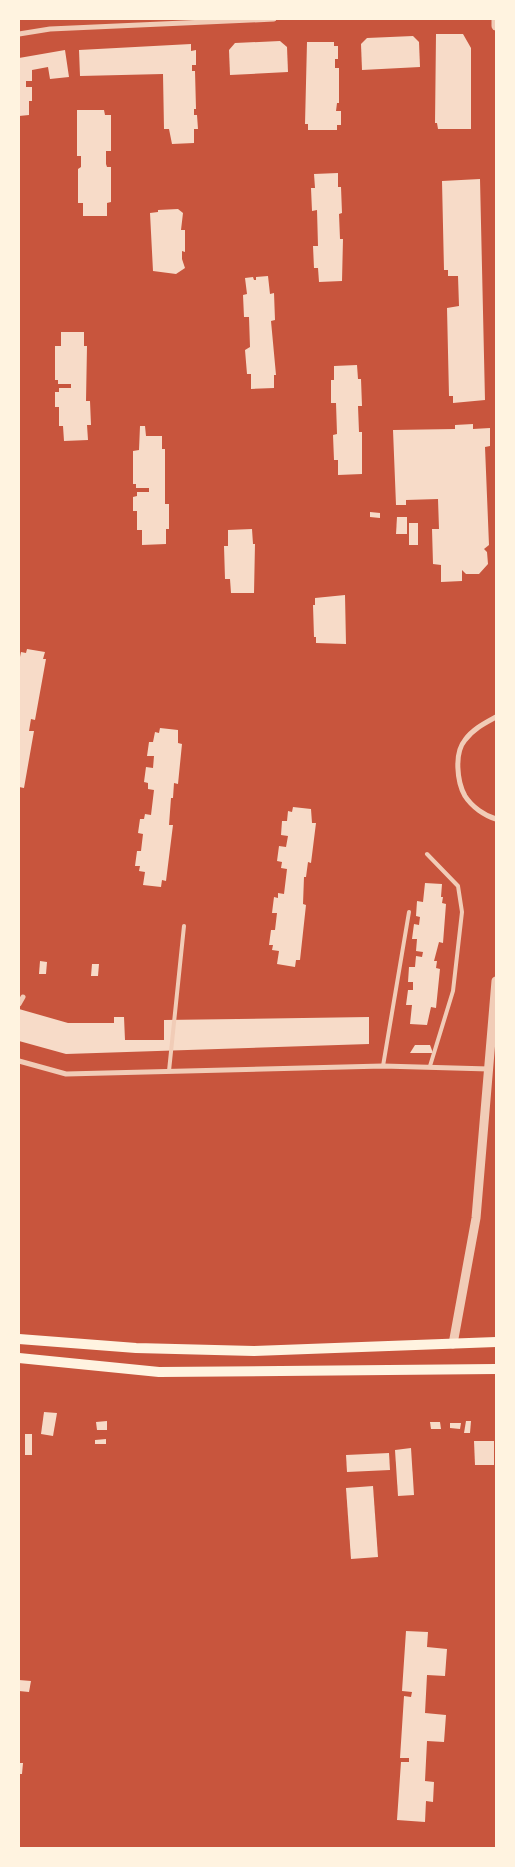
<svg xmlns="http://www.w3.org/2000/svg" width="515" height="1867" viewBox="0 0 515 1867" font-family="'DM Sans',sans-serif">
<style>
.building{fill:#f7dbc8}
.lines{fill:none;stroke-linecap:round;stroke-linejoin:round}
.service{stroke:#f1ccb7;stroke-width:4}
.minor{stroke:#f1ccb7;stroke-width:5}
.tertiary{stroke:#f1ccb7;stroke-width:9}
.secondary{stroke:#fff3e0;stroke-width:10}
</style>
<rect width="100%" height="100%" fill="#c8553d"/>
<g class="building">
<polygon points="436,34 463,34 471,48 471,129 438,129 437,123 435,123"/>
<polygon points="413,36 419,42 420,67 362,70 361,44 367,38"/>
<polygon points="280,41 287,47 288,72 230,75 229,50 235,43"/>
<polygon points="307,42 334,42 334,46 338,46 338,59 335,59 335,68 339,68 339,103 337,103 336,111 341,111 341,125 337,125 337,130 308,130 308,124 305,124"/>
<polygon points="191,44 191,51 196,50 196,65 192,65 192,71 195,71 196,109 194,109 194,115 197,115 198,129 194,129 194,143 172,144 169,129 164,129 163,74 80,76 79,50"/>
<polygon points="65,50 69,77 50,79 48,67 32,70 32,81 26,81 26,87 32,87 32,101 29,101 29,115 19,116 19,58"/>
<polygon points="77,110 104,110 105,115 111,115 111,151 106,151 106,164 107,167 111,167 111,202 107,203 107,216 83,216 83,203 78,203 78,169 81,167 81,156 77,156"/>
<polygon points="338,173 338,187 341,187 342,213 339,214 340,239 343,239 342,281 319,282 318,268 314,268 313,246 318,246 317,210 312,211 311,188 315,188 314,174"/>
<polygon points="480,179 485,400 453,403 453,396 449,396 447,308 459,306 458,276 448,276 448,270 444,270 442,181"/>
<polygon points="178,209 183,213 181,230 185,230 185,252 182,251 182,259 185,268 176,274 153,271 150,213 158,212 158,210"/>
<polygon points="268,276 270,294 274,293 275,320 271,321 276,375 274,375 274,388 251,389 251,374 247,374 245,350 250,347 249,317 244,317 243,295 247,294 245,278 253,277 254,280 256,280 256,277"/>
<polygon points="61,332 84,332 84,346 87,346 86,401 90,401 91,425 87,425 88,440 64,441 63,426 59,426 59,407 55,407 55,392 59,392 59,388 71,388 71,384 58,384 58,380 55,380 55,346 61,346"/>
<polygon points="357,365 358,379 361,379 362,406 358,406 359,432 362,432 362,474 338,475 338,460 334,460 333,435 337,434 336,403 331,403 331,380 334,380 334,366"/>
<polygon points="473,424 473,429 490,428 490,446 485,447 489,545 484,549 487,552 488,564 479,574 466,574 462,570 462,581 441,582 441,565 433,564 432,529 439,529 438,499 406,500 406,505 396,505 393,430 455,429 455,425"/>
<polygon points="140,426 145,426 146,436 162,436 162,449 165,449 165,504 169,504 169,529 166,529 166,544 142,545 142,530 137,530 137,511 133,511 133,497 137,496 137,492 149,492 149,488 136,488 136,484 133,484 133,451 139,450"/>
<polygon points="370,512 380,513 380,518 370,517"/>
<polygon points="397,517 407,517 407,534 396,534"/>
<rect x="409" y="523" width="9" height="22"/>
<polygon points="252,529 253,544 255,544 254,593 231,593 230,579 225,579 224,546 228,546 228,530"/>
<polygon points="345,595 346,644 316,643 316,637 314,637 313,605 315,605 315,598"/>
<polygon points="27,649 45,652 43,659 46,659 35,720 31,719 29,731 34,731 24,788 19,787 19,662 21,652 26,653"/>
<polygon points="160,728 178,730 178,743 182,744 178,784 174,783 173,798 171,798 169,825 173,825 166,881 162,880 161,887 143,885 145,872 139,871 140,866 135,866 137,851 141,851 143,834 138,833 140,819 144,819 145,814 151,815 154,790 148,789 148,783 144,782 146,767 153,768 154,756 147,756 149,742 153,742 155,732 159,733"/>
<polygon points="293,807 311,809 312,823 316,823 311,863 308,862 306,877 304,877 303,904 306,905 300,960 296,960 295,967 277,964 279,951 272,950 273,945 269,945 271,930 275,930 277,913 272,913 274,897 278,898 278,893 284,894 287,869 281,868 282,862 277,861 279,846 286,847 288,836 281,835 282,821 287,821 288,811 292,812"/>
<polygon points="425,883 442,884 441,897 443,897 442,903 446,904 443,943 439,942 434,961 437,961 436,968 440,969 436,1008 431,1007 427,1025 410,1024 412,1005 406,1005 408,990 413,990 413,982 408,982 409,967 415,967 416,956 422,957 423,952 416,951 417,939 412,939 414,924 419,925 420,917 416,916 417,901 423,902"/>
<polygon points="40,961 47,962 46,974 39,974"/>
<polygon points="92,964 99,964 98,976 91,976"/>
<polygon points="19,1009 68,1023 114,1023 114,1017 124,1017 125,1040 164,1040 164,1020 369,1017 369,1044 66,1054 19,1041"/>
<polygon points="415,1045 430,1045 433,1053 410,1053"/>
<polygon points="44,1412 57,1413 53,1436 41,1434"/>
<polygon points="107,1421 107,1430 97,1430 96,1422"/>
<polygon points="466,1421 471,1421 470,1433 464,1433"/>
<polygon points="430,1422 440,1422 441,1429 431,1429"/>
<polygon points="450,1423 461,1423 460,1429 450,1428"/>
<rect x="25" y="1434" width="7" height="21"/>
<polygon points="106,1439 106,1444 95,1444 95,1440"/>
<polygon points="474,1441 494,1441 494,1465 475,1465"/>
<polygon points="411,1448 414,1495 398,1496 395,1450"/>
<polygon points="389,1453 390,1470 347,1472 346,1455"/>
<polygon points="373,1486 378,1557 351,1559 346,1488"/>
<polygon points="406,1631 428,1632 427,1647 447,1649 445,1676 427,1675 425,1713 446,1715 444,1742 427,1741 425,1781 434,1782 433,1802 426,1801 425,1822 397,1820 401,1762 409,1762 409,1758 400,1758 404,1696 411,1697 412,1692 402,1691"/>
<polygon points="19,1680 31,1681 29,1692 19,1691"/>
<polygon points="19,1763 23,1763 22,1774 19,1774"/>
</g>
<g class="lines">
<g class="service">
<polyline points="427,854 458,886 462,912 453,991 430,1066"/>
<polyline points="383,1066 409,912"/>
<polyline points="169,1071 184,926"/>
</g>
<g class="minor">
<polyline points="19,34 50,29 274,19"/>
<path d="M496 717C485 723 473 729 465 740 454 753 457 782 465 796 472 807 485 816 496 819"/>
<polyline points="19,1004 23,997"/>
<polyline points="19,1061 66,1074 383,1066 489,1069"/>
</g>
<g class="tertiary">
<polyline points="496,19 496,26"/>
<polyline points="453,1344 476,1218 496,981"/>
</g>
<g class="secondary">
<polyline points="19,1339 136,1348 254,1351 496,1342"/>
<polyline points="19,1358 159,1372 496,1369"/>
</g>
</g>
<rect width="515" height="1867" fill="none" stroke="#fff3e0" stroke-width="40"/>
</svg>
